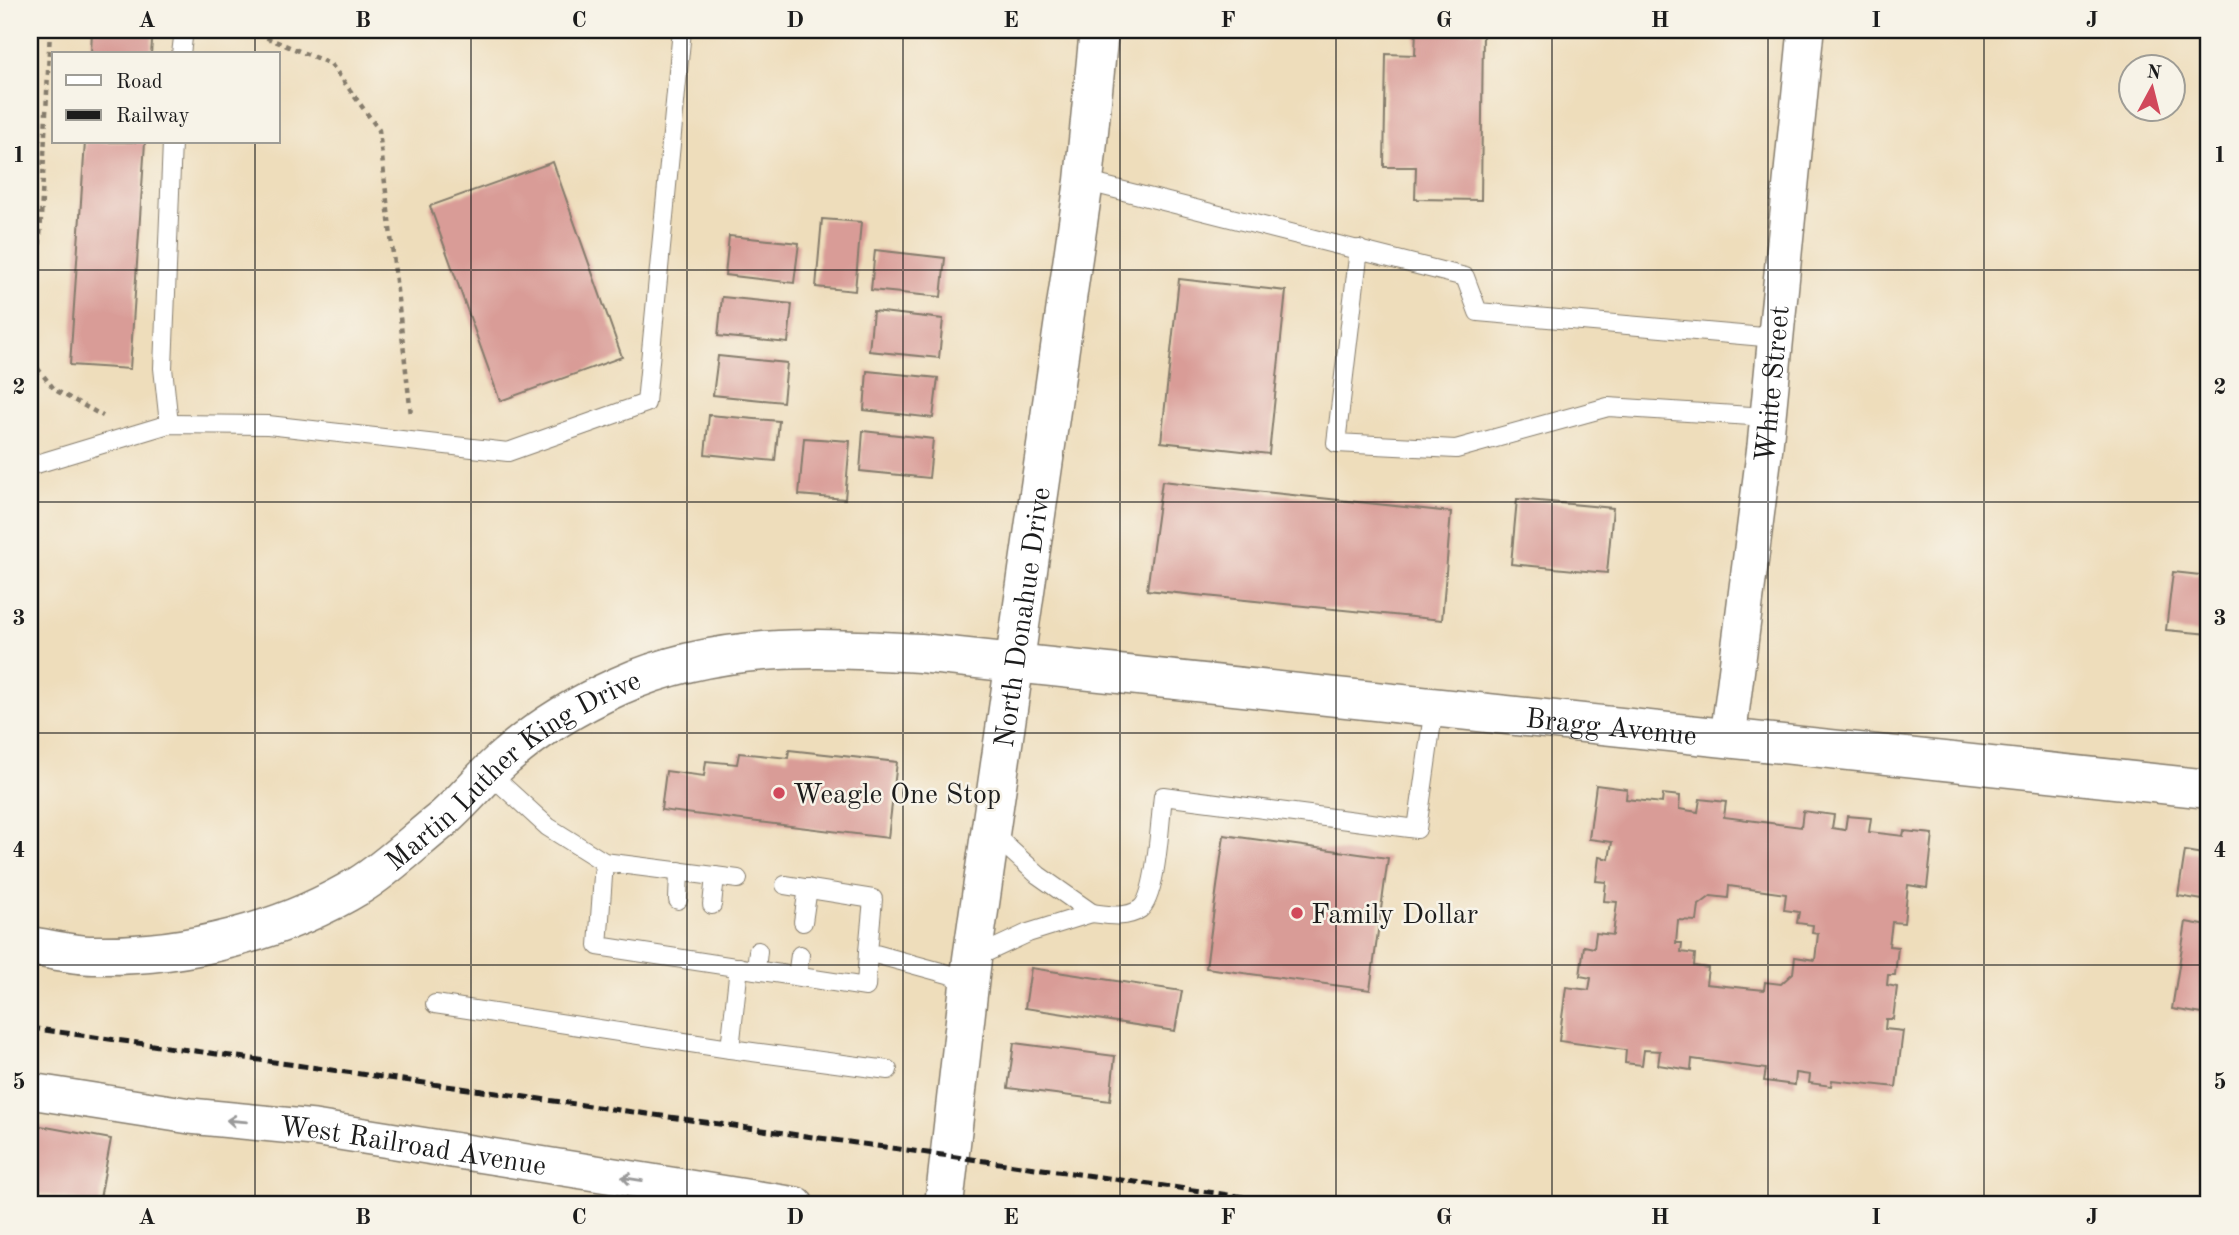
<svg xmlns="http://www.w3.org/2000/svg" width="2239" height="1235" viewBox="0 0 2239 1235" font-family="'Old Standard TT',serif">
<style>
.building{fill:#d99c97;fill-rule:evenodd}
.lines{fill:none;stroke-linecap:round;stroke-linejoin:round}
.lane-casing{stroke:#857c6c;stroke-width:20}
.street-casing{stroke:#857c6c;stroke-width:38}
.secondary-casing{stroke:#857c6c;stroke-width:41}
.path{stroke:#857c6c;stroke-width:4.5;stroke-dasharray:5 5;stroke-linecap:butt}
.lane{stroke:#fff;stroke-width:18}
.street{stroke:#fff;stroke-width:35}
.secondary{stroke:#fff;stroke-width:38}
.rail{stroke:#1c1c1c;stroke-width:5;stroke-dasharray:10 5;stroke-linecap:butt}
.oneway{stroke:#999}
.grid{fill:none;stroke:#1c1c1c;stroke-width:2;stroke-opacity:0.55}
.poi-dot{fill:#d1495b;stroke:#f7f3e8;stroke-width:2.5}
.labels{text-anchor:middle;stroke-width:5;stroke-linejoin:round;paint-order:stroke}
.street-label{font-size:28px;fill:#1c1c1c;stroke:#f7f3e8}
.poi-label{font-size:28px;fill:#1c1c1c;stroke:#f7f3e8;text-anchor:start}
.neatline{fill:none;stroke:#1c1c1c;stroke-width:2.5}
.grid-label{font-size:23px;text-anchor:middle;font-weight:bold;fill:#1c1c1c}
</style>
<rect width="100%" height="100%" fill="#f7f3e8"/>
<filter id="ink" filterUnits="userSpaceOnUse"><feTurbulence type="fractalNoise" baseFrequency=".0143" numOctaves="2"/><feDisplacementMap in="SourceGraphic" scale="14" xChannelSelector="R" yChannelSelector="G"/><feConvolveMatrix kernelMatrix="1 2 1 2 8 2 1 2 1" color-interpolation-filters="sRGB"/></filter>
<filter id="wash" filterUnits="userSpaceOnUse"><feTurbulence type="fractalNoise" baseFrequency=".00686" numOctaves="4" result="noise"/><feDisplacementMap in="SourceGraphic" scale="28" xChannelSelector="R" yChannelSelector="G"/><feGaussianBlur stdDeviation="1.57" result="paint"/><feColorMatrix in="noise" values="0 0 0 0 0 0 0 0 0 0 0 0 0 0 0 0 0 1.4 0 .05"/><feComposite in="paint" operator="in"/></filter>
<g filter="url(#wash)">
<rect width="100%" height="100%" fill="#edb"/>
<g id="blocks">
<g class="building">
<polygon points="92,30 153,30 151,54 91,54"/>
<polygon points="1416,30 1483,31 1481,200 1415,199 1416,167 1384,167 1386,54 1415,55"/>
<polygon points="85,142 145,142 130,369 70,365"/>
<polygon points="553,162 622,357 500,401 430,206"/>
<polygon points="822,219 861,222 855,291 816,287"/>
<polygon points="729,236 799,243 794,283 725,275"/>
<polygon points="875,250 945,258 941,297 871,290"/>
<polygon points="1179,279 1286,291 1269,454 1161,442"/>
<polygon points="722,297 792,304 788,343 718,336"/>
<polygon points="873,311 943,319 939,358 869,351"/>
<polygon points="718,356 787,363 783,402 713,395"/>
<polygon points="867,371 938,378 933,418 864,410"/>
<polygon points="709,415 779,421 775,461 705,454"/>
<polygon points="863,431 933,439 929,478 860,471"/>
<polygon points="804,438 850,441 845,499 799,495"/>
<polygon points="1162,481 1451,512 1442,620 1147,590"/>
<polygon points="1517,499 1613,508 1607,573 1511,564"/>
<polygon points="2173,572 2209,576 2209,634 2166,630"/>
<polygon points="789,750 897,762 888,838 661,810 666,771 704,776 706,761 737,764 739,753 788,758"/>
<path d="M1596 785 1627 789 1626 799 1662 803 1663 794 1680 796 1679 809 1698 812 1700 799 1726 802 1724 817 1801 827 1803 811 1834 815 1832 828 1845 830 1847 816 1871 818 1869 832 1903 836 1904 831 1933 834 1927 888 1908 885 1904 923 1892 922 1889 946 1898 947 1895 975H1888L1887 985 1897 987 1893 1019H1886L1885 1029 1903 1031 1896 1087 1832 1080 1831 1086 1809 1083 1810 1075 1796 1073 1795 1085 1764 1081 1766 1069 1692 1059 1691 1070 1658 1065 1660 1051 1644 1050 1642 1065 1625 1063 1626 1050 1559 1041 1566 987 1589 990 1591 978 1580 976 1584 946 1594 948 1596 933 1613 935 1617 902 1604 901 1606 882 1596 881 1599 857 1609 859 1612 842 1589 839ZM1729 886 1786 894 1784 910 1799 912 1797 923 1813 925 1812 933 1818 934 1815 960 1795 957 1793 973 1781 984 1765 982 1764 990 1706 984 1708 968 1694 966 1695 954 1681 952 1682 943H1676L1678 920 1697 921 1699 905 1711 896 1728 898Z"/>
<polygon points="1224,835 1388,858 1370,990 1206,968"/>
<polygon points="2185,851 2209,855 2209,901 2178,896"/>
<polygon points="2186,922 2209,926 2209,1015 2172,1009"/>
<polygon points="1031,968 1182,991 1175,1031 1025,1008"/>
<polygon points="1014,1043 1115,1056 1110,1101 1008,1088"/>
<polygon points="30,1124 111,1139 99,1204 30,1192"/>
</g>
</g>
</g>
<g filter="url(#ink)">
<use href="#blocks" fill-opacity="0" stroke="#857c6c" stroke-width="2"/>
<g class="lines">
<g class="lane-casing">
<g id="lane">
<polyline points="181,54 184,30"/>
<polyline points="1084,181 1465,277 1478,312 1775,338"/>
<polyline points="1359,249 1336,443 1456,449 1608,407 1767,417"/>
<polyline points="169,424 163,368 172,142"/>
<polyline points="30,466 169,424 268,425 508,452 646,403 682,30"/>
<polyline points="489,773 548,827 604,862 738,879"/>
<polyline points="604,862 598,946 866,987 868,952"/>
<polyline points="785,885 873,899 868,952 970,980"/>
<polyline points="678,900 679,871"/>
<polyline points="712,905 715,876"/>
<path d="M1092 913C1107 915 1126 919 1140 909 1157 897 1160 818 1163 796L1417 829 1434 707"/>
<polyline points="803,922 808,888"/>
<polyline points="972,959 1028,933 1092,913 1038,875 992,833"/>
<polyline points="739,967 730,1049 888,1070"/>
<polyline points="756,970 758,951"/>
<polyline points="797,976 800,955"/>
<polyline points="435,1004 730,1049"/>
</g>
</g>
<g class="street-casing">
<g id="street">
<path id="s1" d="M1728 738 1765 446 1806 30"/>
<path id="s2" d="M30 1091 190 1116 314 1128 796 1205"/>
</g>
</g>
<g class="secondary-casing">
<g id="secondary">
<path id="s3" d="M30 946C50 949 72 955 93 955 183 957 283 932 360 885 389 867 416 840 443 819 466 799 484 775 507 756 540 727 579 704 619 686 716 642 816 647 920 653L2209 789"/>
<path id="s4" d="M944 1205 972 959 1084 181 1099 30"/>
</g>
</g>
<g class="path">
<polyline points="50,30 34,364 55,390 103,416"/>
<polyline points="248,30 331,64 379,130 411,415"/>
</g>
<use href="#lane" class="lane"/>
<use href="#street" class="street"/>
<use href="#secondary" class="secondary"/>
<polyline class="rail" points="30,1028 1301,1205"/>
</g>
<defs><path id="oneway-shaft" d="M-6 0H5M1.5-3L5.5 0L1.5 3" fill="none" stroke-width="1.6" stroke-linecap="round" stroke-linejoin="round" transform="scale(1.75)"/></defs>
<g class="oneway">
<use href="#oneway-shaft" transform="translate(237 1121) rotate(-175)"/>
<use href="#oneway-shaft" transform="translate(632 1179) rotate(-171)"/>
</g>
</g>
<path class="grid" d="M255 30V54M471 30V1205M687 30V1205M903 30V1205M1120 30V1205M1336 30V1205M1552 30V1205M1768 30V1205M1984 30V1205M255 142V1205M30 270H2209M30 502H2209M30 733H2209M30 965H2209"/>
<g class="poi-dot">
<circle cx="779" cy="793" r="7"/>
<circle cx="1297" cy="913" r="7"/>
</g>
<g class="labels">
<g class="street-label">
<text dy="10" stroke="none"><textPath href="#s1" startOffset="357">White Street</textPath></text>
<text dy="10" stroke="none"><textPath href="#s4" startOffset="593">North Donahue Drive</textPath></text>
<text dy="10" stroke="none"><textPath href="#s3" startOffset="1673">Bragg Avenue</textPath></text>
<text dy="10" stroke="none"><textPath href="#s3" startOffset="536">Martin Luther King Drive</textPath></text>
<text dy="10" stroke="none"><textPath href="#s2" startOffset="387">West Railroad Avenue</textPath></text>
</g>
<g class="poi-label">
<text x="793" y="803">Weagle One Stop</text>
<text x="1311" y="923">Family Dollar</text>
</g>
</g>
<rect width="2239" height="1235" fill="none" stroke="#f7f3e8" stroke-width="77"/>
<rect x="52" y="52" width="228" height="91" fill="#f7f3e8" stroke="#9f9d96" stroke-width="2"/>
<rect x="66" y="75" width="35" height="10" fill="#ffffff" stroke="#9f9d96" stroke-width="2"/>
<text x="116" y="88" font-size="21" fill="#1c1c1c">Road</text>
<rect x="66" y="110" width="35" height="10" fill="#1c1c1c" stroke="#9f9d96" stroke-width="2"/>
<text x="116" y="122" font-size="21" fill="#1c1c1c">Railway</text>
<g transform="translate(2152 88) rotate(7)"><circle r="33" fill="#f7f3e8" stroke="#9f9d96" stroke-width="2"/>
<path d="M0-5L12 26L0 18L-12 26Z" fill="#d1495b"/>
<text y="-10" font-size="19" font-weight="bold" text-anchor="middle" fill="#1c1c1c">N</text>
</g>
<rect x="38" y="38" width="2162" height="1158" class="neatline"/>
<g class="grid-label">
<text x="147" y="27">A</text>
<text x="363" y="27">B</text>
<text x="579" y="27">C</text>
<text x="795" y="27">D</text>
<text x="1011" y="27">E</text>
<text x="1228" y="27">F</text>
<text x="1444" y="27">G</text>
<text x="1660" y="27">H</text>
<text x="1876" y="27">I</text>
<text x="2092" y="27">J</text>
<text x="19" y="162">1</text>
<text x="2220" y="162">1</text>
<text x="19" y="394">2</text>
<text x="2220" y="394">2</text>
<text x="19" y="625">3</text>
<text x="2220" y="625">3</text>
<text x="19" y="857">4</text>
<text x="2220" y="857">4</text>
<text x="19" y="1089">5</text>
<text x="2220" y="1089">5</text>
<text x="147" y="1224">A</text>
<text x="363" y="1224">B</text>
<text x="579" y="1224">C</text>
<text x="795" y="1224">D</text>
<text x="1011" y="1224">E</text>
<text x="1228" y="1224">F</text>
<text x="1444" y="1224">G</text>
<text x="1660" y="1224">H</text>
<text x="1876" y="1224">I</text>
<text x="2092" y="1224">J</text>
</g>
</svg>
